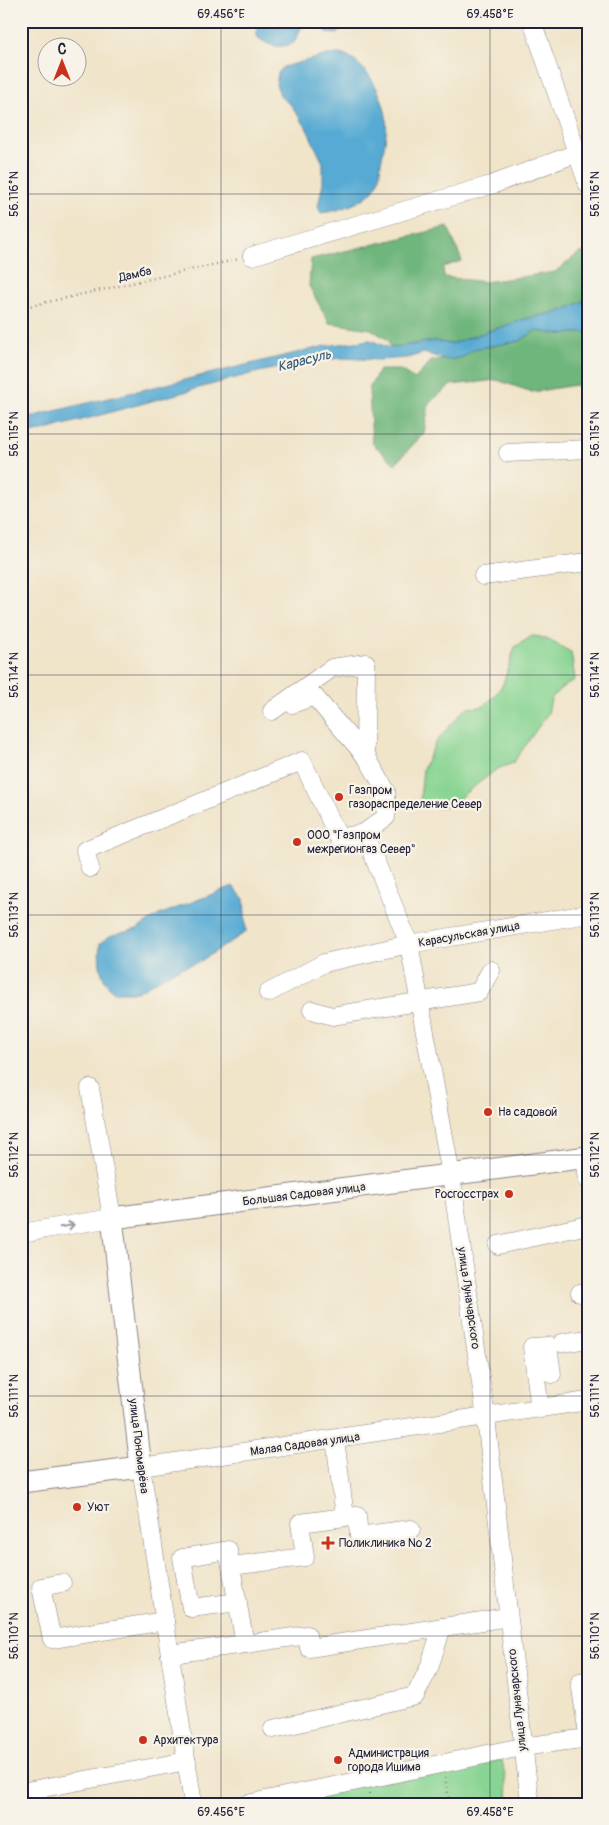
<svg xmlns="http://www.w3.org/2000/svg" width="609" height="1825" viewBox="0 0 609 1825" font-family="Pangolin,sans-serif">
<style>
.green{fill:#88d492;stroke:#557b66}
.forest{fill:#6eb67c;stroke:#486c5c}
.water{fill:#57aad3;stroke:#3c6687}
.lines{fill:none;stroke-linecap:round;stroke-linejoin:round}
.minor-casing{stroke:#898382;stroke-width:19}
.major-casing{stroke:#898382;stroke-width:23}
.path{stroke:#898382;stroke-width:2.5;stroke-dasharray:1 4;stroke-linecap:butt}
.minor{stroke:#fff;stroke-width:18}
.major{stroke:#fff;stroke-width:21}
.oneway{stroke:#9c9ca7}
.ticks{fill:none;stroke:#22223b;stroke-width:1;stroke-opacity:0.45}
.poi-dot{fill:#c8321e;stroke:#f7f3e8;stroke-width:2}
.labels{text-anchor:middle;stroke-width:4.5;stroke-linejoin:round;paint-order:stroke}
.street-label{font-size:12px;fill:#22223b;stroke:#f7f3e8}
.poi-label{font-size:12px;fill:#22223b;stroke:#f7f3e8;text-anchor:start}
.water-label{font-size:14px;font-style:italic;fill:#375878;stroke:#f7f3e8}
.neatline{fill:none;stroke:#22223b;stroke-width:2}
.ticks-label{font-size:12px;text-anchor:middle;fill:#22223b}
</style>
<rect width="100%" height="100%" fill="#f7f3e8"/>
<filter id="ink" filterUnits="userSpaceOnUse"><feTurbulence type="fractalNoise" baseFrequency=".02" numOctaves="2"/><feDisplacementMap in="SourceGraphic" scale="10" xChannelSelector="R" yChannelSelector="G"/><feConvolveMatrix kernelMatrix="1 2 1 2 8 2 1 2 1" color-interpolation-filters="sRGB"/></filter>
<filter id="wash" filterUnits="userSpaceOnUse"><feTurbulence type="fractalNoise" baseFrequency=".0096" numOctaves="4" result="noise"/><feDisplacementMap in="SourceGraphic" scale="20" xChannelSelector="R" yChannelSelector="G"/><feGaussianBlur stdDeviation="1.12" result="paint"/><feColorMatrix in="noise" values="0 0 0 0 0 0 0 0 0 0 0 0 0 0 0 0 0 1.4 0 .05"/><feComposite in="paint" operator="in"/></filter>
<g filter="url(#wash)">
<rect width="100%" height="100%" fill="#f0e4c9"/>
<g class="green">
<path d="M532 636C546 636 558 646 571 652L575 680 561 688 551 699 548 713 513 763 497 769 450 805 435 808 420 800 423 769 436 742 466 708 482 707 494 697 503 684 515 647Z"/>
<polygon points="502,1760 510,1804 251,1804"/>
</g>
<g class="forest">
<polygon points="448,227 462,261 443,267 444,277 485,282 555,272 579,253 588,252 588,299 562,311 525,319 451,344 435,341 390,348 388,340 371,329 329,323 309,286 311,259"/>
<polygon points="535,331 561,334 588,332 588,391 575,385 532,392 497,380 451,385 429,403 424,433 395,464 372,443 369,389 379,370 400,370 415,379 431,361 463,357 474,349 520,341"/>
</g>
<g class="water">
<path d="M259 21H304L294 43C278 49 270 47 256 36Z"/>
<polygon points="319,21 345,21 338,34 328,33"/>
<path d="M340 54C366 62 381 90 386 116 388 129 384 148 381 162 380 170 380 181 375 188 365 203 338 211 321 213L318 207 323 182V163L306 127 291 105 281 97 276 84 278 73 283 67 327 55Z"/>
<polygon points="588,299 588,332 561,334 535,331 520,341 474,349 463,357 448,360 424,353 407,358 379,360 341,358 306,362 254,373 42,431 21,434 21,419 325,346 370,340 390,348 435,341 451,344 525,319 562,311"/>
<path d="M233 886 244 899 246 932 199 962 175 970 137 992H114C100 979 98 963 100 943L110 936 137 929 159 915Z"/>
</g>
</g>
<g filter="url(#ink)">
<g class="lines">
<g class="minor-casing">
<g id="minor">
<polyline points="532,21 588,185"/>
<polyline points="252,256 494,184 588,149"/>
<polyline points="508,453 588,449"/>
<polyline points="483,576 588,562"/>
<polyline points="292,704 314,696 367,758"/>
<polyline points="364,833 409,944 588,914"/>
<polyline points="90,868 85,850 302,761 339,838 364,833 386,817 386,791 365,754 366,663 332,668 272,711"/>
<polyline points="268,993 324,963 409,944 451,1175 486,1418 530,1804"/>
<polyline points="312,1010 332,1016 479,992 491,970"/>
<polyline points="585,1157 588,1180"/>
<polyline points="21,1233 112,1218 90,1088"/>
<polyline points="498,1245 588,1225"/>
<polyline points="580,1293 588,1292"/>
<polyline points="561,1343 588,1339"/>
<polyline points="540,1409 532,1347 548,1346 552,1374"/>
<polyline points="345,1517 357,1516 359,1536 411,1529"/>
<polyline points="231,1566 305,1557 300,1523 345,1517 335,1439"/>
<polyline points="62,1583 41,1587 52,1639 165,1621"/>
<polyline points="245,1644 307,1635 309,1648 508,1617"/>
<polyline points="170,1654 245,1644 228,1550 182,1558 191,1608 238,1602"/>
<polyline points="588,1681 580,1682 588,1735"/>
<polyline points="273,1729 415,1696 429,1668 442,1627"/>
<polyline points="21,1792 187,1761"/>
<polyline points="193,1804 141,1467 588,1401"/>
<polyline points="247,1804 522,1747 588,1738"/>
</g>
</g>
<g class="major-casing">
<polyline id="major" points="21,1482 141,1467 112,1218 588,1157"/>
</g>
<g class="path">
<polyline points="21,308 239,259"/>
<polyline points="445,1777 450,1804"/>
<polyline points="369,1793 371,1804"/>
</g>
<use href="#minor" class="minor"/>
<use href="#major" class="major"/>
</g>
<defs><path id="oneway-shaft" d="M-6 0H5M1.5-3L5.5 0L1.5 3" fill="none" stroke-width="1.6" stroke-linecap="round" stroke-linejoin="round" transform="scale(1.25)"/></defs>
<use class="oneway" href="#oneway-shaft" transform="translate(67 1226) rotate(-9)"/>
</g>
<path class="ticks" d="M221 21V1804M490 21V1804M21 194H588M21 434H588M21 675H588M21 915H588M21 1155H588M21 1396H588M21 1636H588"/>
<g class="poi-dot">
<circle cx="339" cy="797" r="5"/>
<circle cx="297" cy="842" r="5"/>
<circle cx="488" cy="1112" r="5"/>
<circle cx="509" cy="1194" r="5"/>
<circle cx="77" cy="1507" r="5"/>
<path d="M325.5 1535.5h5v5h5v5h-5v5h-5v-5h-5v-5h5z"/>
<circle cx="143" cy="1740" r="5"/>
<circle cx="338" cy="1760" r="5"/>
</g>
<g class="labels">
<g class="street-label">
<text transform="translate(135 274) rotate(-13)" y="4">Дамба</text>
<text transform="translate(469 934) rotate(-10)" y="4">Карасульская улица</text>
<text transform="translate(304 1194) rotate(-7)" y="4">Большая Садовая улица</text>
<text transform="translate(469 1298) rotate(82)" y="4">улица Луначарского</text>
<text transform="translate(305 1444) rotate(-8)" y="4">Малая Садовая улица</text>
<text transform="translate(139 1446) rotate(83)" y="4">улица Пономарёва</text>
<text transform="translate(517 1700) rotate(-96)" y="4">улица Луначарского</text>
</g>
<g class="poi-label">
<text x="349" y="794">Газпром<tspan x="349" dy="14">газораспределение Север</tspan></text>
<text x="307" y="839">ООО "Газпром<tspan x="307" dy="14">межрегионгаз Север"</tspan></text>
<text x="498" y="1116">На садовой</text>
<text x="499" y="1198" text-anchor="end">Росгосстрах</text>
<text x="87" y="1511">Уют</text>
<text x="339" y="1547">Поликлиника № 2</text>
<text x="153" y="1744">Архитектура</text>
<text x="348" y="1757">Администрация<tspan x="348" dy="14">города Ишима</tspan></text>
</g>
<g class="water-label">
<text transform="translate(304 360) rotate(-14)" y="5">Карасуль</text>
</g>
</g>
<rect width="609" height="1825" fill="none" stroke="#f7f3e8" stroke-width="55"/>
<g transform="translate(62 62)"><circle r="24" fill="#f7f3e8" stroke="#a29fa3"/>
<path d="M0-4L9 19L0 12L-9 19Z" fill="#c8321e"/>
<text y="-8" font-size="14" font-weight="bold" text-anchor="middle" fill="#22223b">С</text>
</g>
<rect x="28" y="28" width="554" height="1770" class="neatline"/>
<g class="ticks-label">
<text x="221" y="18">69.456°E</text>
<text x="490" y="18">69.458°E</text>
<text transform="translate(14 194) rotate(-90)" y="4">56.116°N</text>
<text transform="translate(595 194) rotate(-90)" y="4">56.116°N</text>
<text transform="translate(14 434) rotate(-90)" y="4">56.115°N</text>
<text transform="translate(595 434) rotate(-90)" y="4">56.115°N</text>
<text transform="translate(14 675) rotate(-90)" y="4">56.114°N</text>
<text transform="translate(595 675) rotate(-90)" y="4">56.114°N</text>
<text transform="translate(14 915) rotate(-90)" y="4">56.113°N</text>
<text transform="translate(595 915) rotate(-90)" y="4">56.113°N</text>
<text transform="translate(14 1155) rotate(-90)" y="4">56.112°N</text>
<text transform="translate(595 1155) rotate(-90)" y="4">56.112°N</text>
<text transform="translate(14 1396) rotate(-90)" y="4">56.111°N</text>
<text transform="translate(595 1396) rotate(-90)" y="4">56.111°N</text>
<text transform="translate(14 1636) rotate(-90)" y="4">56.110°N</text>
<text transform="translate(595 1636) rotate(-90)" y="4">56.110°N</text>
<text x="221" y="1816">69.456°E</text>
<text x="490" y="1816">69.458°E</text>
</g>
</svg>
